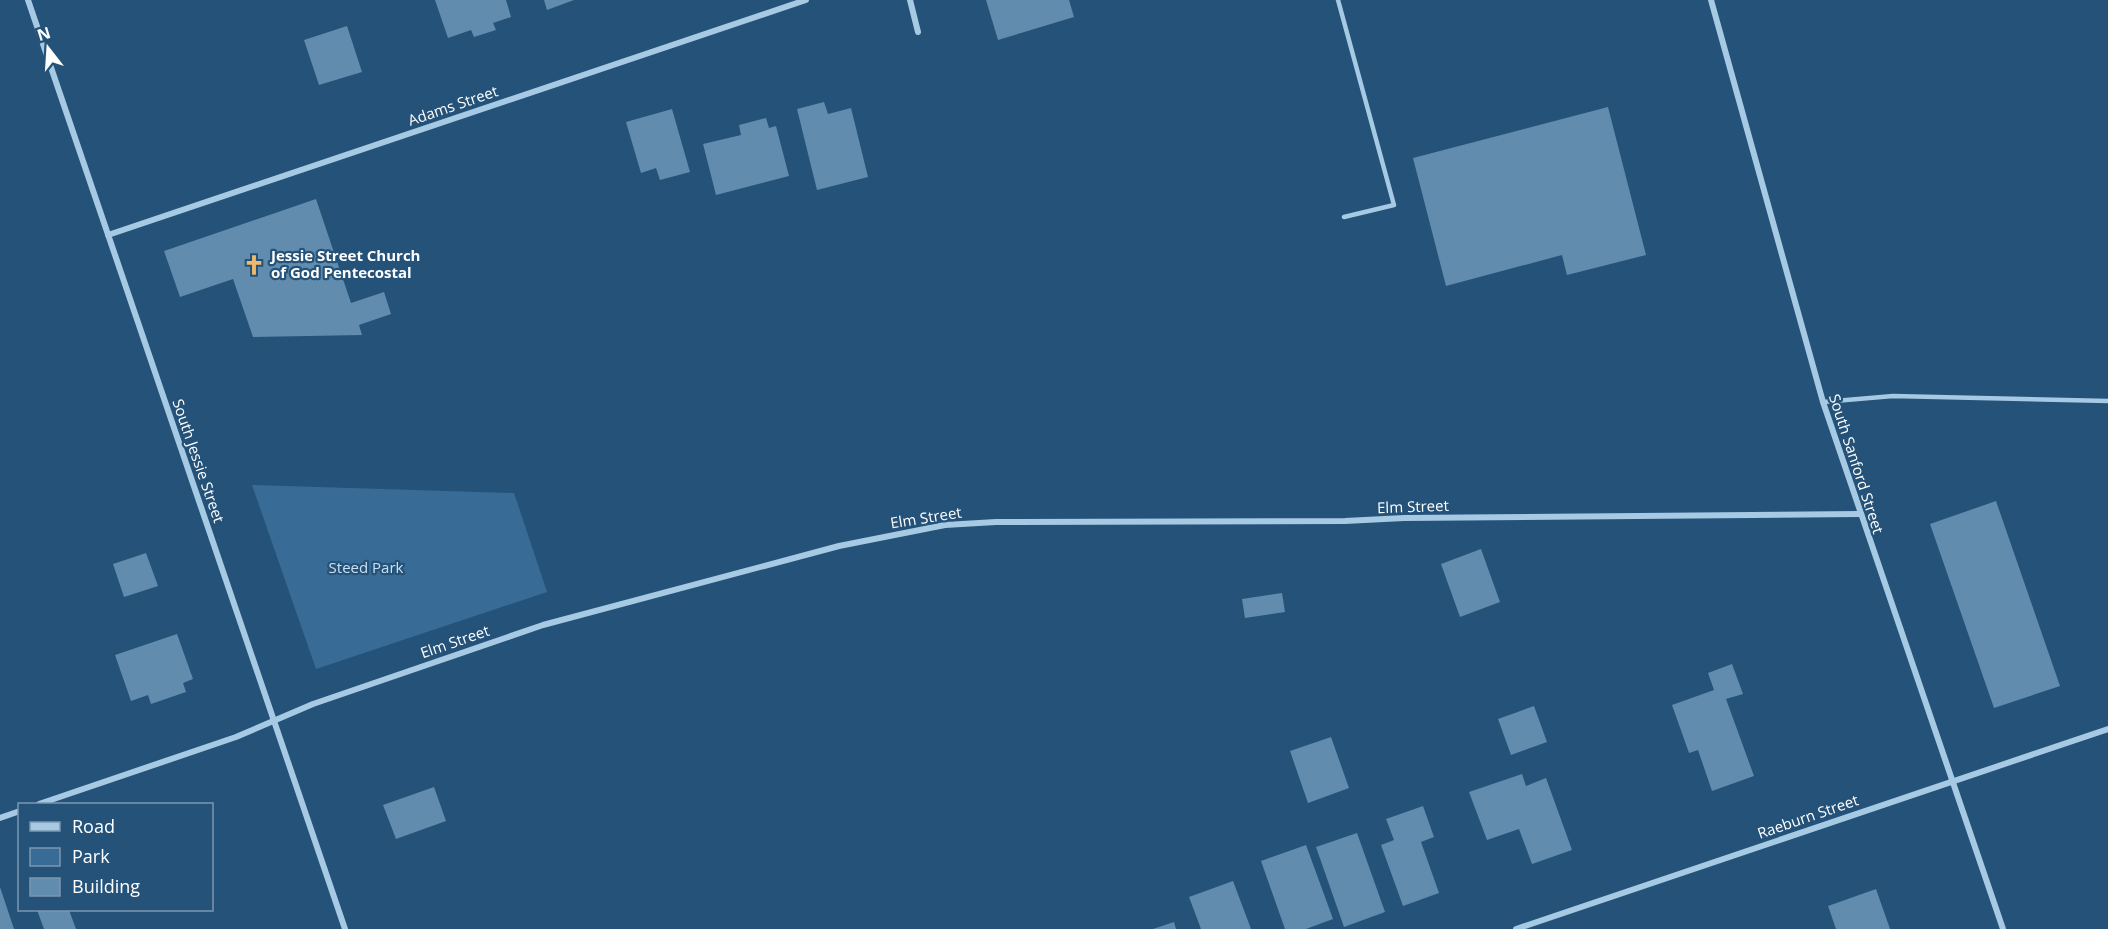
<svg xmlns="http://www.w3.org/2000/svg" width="2108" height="929" viewBox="0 0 2108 929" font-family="'Open Sans',sans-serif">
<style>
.green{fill:#386c96}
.building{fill:#618cad}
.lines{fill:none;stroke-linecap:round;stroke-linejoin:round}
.service{stroke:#a6c9e4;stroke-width:4.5}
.minor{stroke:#a6c9e4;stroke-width:6}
.labels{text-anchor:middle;stroke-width:4.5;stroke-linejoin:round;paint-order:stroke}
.street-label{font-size:15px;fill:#fff;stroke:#245279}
.poi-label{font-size:15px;font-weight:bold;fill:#fff;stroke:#245279;text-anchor:start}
.park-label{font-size:15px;fill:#c9e1f3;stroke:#245279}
</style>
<rect width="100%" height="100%" fill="#245279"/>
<polygon class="green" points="252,485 514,493 547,592 316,669"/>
<g class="building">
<polygon points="435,0 506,0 511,17 493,23 496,30 474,37 471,30 448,38"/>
<polygon points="544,0 574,0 547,10"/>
<polygon points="986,0 1069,0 1074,17 998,40"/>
<polygon points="347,26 362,72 319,85 304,40"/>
<polygon points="824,102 828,114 851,108 868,177 817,190 797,109"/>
<polygon points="1608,107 1646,255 1567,275 1562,255 1446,286 1413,158"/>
<polygon points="672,109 690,172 660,180 656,168 641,173 626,122"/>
<polygon points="766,118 769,128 776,126 789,176 716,195 703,144 741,135 739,125"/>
<polygon points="316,199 351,303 384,292 391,314 359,325 362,335 253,337 233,279 180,297 164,251"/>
<polygon points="1996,501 2060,686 1994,708 1930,524"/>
<polygon points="1481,549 1500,602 1460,617 1441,564"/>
<polygon points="146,553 158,586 124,597 113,564"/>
<polygon points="1282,593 1285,612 1245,618 1242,599"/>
<polygon points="177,634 193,679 183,683 186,692 151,704 148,695 131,701 115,655"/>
<polygon points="1732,664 1743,694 1726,699 1754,776 1712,791 1698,750 1689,753 1672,705 1714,690 1708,673"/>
<polygon points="1534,706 1547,742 1511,755 1498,719"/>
<polygon points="1331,737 1349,788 1308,803 1290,751"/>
<polygon points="1522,774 1526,786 1546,778 1572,850 1532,864 1519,829 1487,840 1469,792"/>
<polygon points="434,787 446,821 396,839 383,805"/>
<polygon points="1423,806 1434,837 1421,842 1439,893 1403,906 1381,845 1394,840 1386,819"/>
<polygon points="1357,833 1385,912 1344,927 1316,847"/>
<polygon points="1306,845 1333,919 1306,929 1285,929 1261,861"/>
<polygon points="1233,881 1251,929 1201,929 1189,897"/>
<polygon points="0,888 0,887 14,929 0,929"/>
<polygon points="1876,889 1890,929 1836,929 1828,906"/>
<polygon points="37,910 69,910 76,929 44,929"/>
<polygon points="1174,922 1176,929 1153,929"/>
</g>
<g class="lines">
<g class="service">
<polyline points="1338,0 1394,205 1344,217"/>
<polyline points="1823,402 1893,396 2108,401"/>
</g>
<g class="minor">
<polyline points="28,0 345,929"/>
<polyline points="910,0 918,32"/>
<polyline points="1711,0 1823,402 2003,929"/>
<polyline points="108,235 806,0"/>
<polyline points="39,804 236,737 313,704 543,625 839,546 945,525 996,522 1345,521 1404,518 1859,514"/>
<polyline points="0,818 20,811"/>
<polyline points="1516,929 2108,729"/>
</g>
</g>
<defs>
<g id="church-bare" transform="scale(1.62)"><path d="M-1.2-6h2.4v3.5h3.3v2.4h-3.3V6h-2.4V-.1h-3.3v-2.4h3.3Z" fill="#eeb96a" stroke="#245279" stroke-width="2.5" paint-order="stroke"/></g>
</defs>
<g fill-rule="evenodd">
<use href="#church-bare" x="254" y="265"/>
</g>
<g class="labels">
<g class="street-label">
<text transform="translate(453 106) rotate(-19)" y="5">Adams Street</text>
<text transform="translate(198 461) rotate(71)" y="5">South Jessie Street</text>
<text transform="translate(1856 464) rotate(72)" y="5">South Sanford Street</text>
<text transform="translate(1413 507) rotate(-2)" y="5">Elm Street</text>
<text transform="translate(926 518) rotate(-9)" y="5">Elm Street</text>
<text transform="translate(455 642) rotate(-19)" y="5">Elm Street</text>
<text transform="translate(1808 817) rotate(-19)" y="5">Raeburn Street</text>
</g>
<g class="poi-label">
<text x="271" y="261">Jessie Street Church<tspan x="271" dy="17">of God Pentecostal</tspan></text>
</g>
<g class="park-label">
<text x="366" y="573">Steed Park</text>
</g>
</g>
<rect x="18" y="803" width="195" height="108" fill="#245279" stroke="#7c97af" stroke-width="1.5"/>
<rect x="30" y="822" width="30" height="9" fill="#a6c9e4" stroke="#7c97af" stroke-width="1.5"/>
<text x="72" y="833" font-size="18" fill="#ffffff">Road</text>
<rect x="30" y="848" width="30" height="18" fill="#386c96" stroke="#7c97af" stroke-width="1.5"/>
<text x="72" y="863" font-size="18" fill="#ffffff">Park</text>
<rect x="30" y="878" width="30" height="18" fill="#618cad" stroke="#7c97af" stroke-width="1.5"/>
<text x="72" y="893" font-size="18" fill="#ffffff">Building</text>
<g transform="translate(48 48) rotate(343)" stroke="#245279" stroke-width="4.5" paint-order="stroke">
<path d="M0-4.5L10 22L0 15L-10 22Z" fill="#ffffff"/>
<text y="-9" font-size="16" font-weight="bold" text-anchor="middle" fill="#ffffff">N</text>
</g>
</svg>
